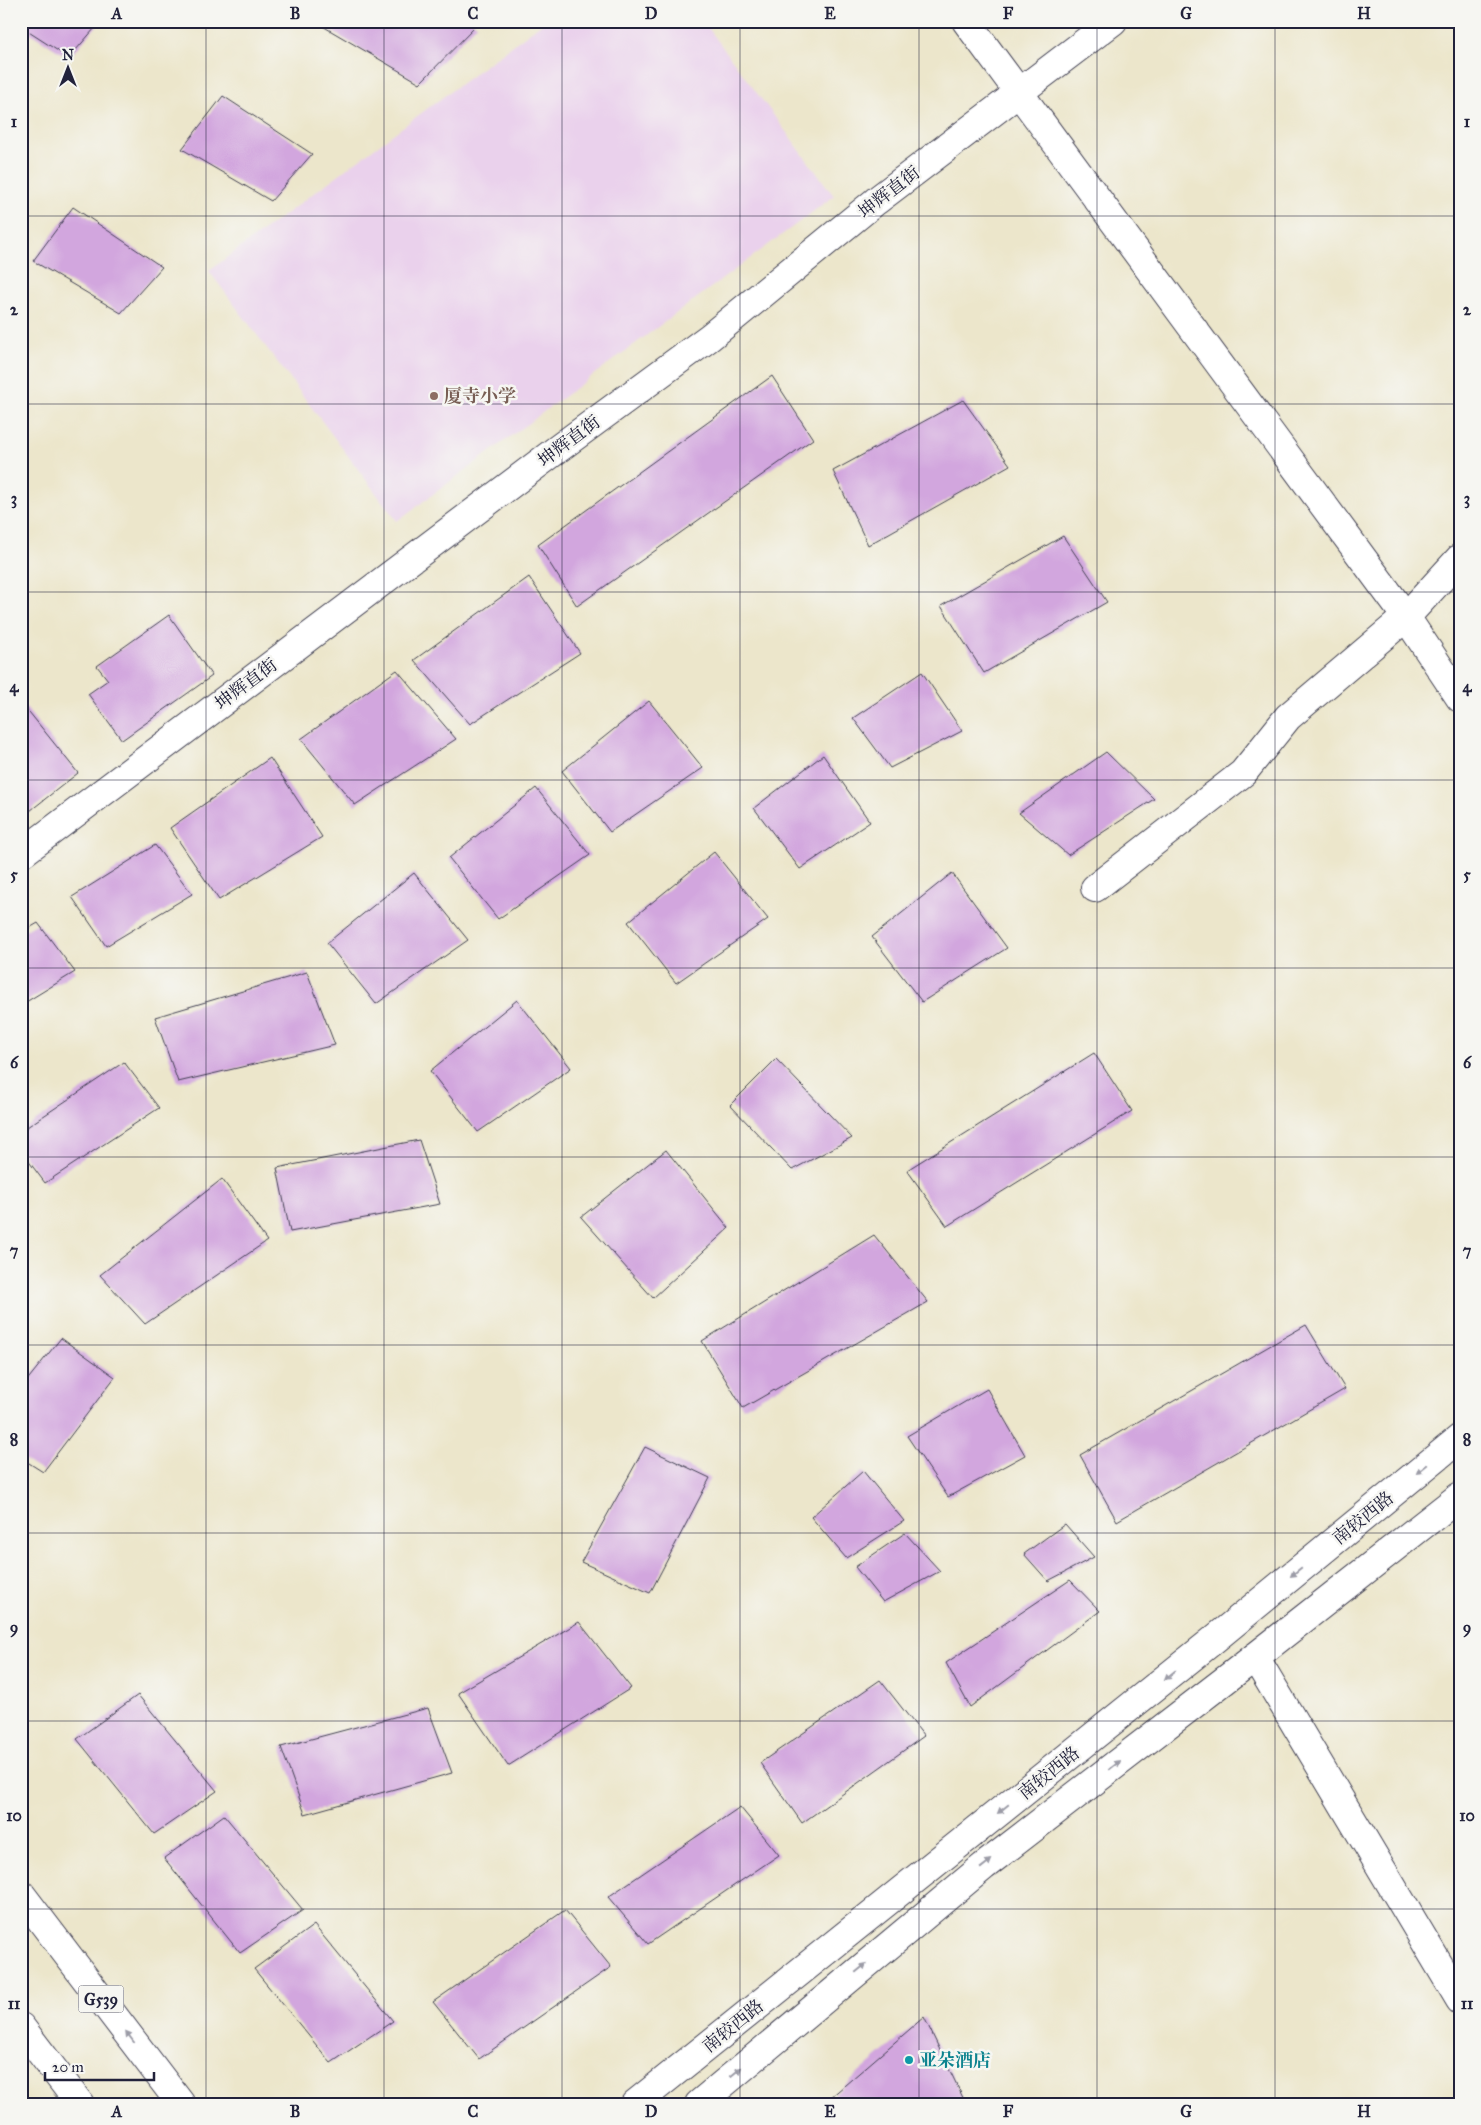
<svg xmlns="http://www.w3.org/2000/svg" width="1481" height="2125" viewBox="0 0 1481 2125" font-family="'IM FELL Great Primer','Noto Serif SC',serif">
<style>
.built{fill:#ead1ec}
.building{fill:#d2a6de}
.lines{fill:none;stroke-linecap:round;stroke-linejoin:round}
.minor-casing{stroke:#403f51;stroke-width:30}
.major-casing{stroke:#403f51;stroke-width:30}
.highway-casing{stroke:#403f51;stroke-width:30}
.minor{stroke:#fff;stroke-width:28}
.major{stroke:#fff;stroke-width:28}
.highway{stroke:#fff;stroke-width:28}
.oneway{fill:#9c9ca7}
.grid{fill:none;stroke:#22223b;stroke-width:1;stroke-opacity:0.55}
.education-dot{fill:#8d6e63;stroke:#f6f6f2;stroke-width:2}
.culture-dot{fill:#0f9aa8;stroke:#f6f6f2;stroke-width:2}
.labels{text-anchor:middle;stroke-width:5;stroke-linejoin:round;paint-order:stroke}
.shield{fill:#f6f6f2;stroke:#626272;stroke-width:1}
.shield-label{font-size:16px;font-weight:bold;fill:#22223b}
.street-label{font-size:18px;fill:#22223b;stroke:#f6f6f2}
.education-label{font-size:18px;font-weight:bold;fill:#785e54;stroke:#f6f6f2;text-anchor:start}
.culture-label{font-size:18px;font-weight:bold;fill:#0d838f;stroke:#f6f6f2;text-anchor:start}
.neatline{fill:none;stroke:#22223b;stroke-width:2}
.grid-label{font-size:16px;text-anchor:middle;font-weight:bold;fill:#22223b}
</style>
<rect width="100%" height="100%" fill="#f6f6f2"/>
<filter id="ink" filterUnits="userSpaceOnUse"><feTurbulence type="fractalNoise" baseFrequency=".02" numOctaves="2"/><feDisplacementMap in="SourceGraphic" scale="10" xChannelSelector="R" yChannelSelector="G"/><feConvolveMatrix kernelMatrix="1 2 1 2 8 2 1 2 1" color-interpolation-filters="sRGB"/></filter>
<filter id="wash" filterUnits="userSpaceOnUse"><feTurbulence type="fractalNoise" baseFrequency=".0096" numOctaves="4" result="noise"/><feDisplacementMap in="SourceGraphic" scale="20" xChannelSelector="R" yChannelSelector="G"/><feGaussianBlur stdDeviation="1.12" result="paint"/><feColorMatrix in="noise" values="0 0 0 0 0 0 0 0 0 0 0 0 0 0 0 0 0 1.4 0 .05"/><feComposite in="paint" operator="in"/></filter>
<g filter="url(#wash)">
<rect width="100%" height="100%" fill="#ece6cb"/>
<polygon class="built" points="545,21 703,21 834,196 397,521 209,271"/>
<g id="blocks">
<g class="building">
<polygon points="21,21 101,21 69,58 21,27"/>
<polygon points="314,21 471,21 477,25 420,83"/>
<polygon points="223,96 312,154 271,201 182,149"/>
<polygon points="73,207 162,267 121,313 33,261"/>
<polygon points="772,376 813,439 577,606 538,545"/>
<polygon points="963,400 1010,465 868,545 833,471"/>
<polygon points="1063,536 1107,602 984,673 941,606"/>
<polygon points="529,577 580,653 470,724 414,660"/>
<polygon points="169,615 212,676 122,740 88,694 108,680 97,666"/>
<polygon points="397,670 456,739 355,805 301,739"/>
<polygon points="922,672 962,731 890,768 853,718"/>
<polygon points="649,701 703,768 610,832 562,771"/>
<polygon points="21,702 78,773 21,818"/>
<polygon points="1106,752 1154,799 1068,855 1019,813"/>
<polygon points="823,755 870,822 800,869 754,808"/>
<polygon points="270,758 322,837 219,900 170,828"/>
<polygon points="536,788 590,855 498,919 449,858"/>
<polygon points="155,845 192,894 106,946 72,897"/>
<polygon points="714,852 768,919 676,983 628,922"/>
<polygon points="414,873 468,940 376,1004 327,943"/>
<polygon points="952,873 1007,948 922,1002 872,937"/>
<polygon points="38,923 75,972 21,1005 21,933"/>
<polygon points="307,972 335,1045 178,1082 155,1017"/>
<polygon points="517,1000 571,1068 478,1132 430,1071"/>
<polygon points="1094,1053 1132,1111 947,1226 907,1170"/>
<polygon points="776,1059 852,1138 792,1170 730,1105"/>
<polygon points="124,1062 159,1108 45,1183 21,1151 21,1131"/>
<polygon points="419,1140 440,1204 290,1232 277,1168"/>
<polygon points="666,1150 729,1228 653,1298 581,1217"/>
<polygon points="222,1179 267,1241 145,1324 100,1275"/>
<polygon points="874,1235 928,1302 743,1408 702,1341"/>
<polygon points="1306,1325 1345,1389 1117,1521 1080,1455"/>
<polygon points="61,1338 115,1377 43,1472 21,1458 21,1388"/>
<polygon points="987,1389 1025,1455 948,1497 907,1436"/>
<polygon points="645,1447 710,1478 650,1593 581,1562"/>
<polygon points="863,1471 904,1521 846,1558 811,1517"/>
<polygon points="1065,1524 1094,1557 1048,1581 1024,1554"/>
<polygon points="905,1533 940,1571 883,1602 855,1567"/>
<polygon points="1070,1580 1100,1611 970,1707 946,1663"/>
<polygon points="579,1622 631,1688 508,1766 458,1693"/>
<polygon points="880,1680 924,1736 802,1823 760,1763"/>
<polygon points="138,1695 217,1791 154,1834 77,1739"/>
<polygon points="428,1708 452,1773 305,1814 281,1747"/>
<polygon points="740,1807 779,1855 648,1944 608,1897"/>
<polygon points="224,1815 303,1910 240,1953 164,1858"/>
<polygon points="565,1910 611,1967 479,2059 433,2002"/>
<polygon points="314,1925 393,2021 331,2063 254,1969"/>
<polygon points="924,2017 966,2104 823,2104"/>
</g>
</g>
</g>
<g filter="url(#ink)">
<use href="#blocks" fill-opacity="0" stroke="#403f51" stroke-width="1"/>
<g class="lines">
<g class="minor-casing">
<g id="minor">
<polyline points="966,21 1406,617 1460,698"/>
<polyline points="21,854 555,451 710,337 876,201 1113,21"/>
<polyline points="1095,888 1243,773 1288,717 1406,617 1460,558"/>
<polyline points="1255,1657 1460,2000"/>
</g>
</g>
<g class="major-casing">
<g id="major">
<polyline points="635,2104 1211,1642 1460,1438"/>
<polyline points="699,2104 984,1866 1255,1657 1460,1496"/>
</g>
</g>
<g class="highway-casing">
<g id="highway">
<polyline points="21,1894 181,2104"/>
<polyline points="21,2027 80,2104"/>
</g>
</g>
<use href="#minor" class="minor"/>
<use href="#major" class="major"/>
<use href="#highway" class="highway"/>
</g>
<defs><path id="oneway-solid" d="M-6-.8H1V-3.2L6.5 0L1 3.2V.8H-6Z" transform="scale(1.25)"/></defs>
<g class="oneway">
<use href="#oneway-solid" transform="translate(1422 1469) rotate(141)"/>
<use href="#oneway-solid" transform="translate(1296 1572) rotate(141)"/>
<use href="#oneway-solid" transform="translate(1170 1675) rotate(141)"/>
<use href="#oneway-solid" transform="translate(1115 1765) rotate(-38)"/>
<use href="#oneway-solid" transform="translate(1003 1809) rotate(141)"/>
<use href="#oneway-solid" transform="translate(986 1864) rotate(-38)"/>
<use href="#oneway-solid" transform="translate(861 1968) rotate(-40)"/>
<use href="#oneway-solid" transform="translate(130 2037) rotate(-127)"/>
<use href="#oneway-solid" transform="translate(736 2072) rotate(-40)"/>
</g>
</g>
<path class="grid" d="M206 21V2104M384 21V2104M562 21V2104M740 21V2104M919 21V2104M1097 21V2104M1275 21V2104M21 216H1460M21 404H1460M21 592H1460M21 780H1460M21 968H1460M21 1157H1460M21 1345H1460M21 1533H1460M21 1721H1460M21 1909H1460"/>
<circle class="education-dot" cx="434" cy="396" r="5"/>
<circle class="culture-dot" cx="909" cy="2060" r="5"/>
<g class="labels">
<rect class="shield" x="78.5" y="1985.5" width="45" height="27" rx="4"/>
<g class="shield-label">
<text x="101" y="2005">G539</text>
</g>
<g class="street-label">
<text transform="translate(889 192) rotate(-38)" y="6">坤辉直街</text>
<text transform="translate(569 441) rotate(-37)" y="6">坤辉直街</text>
<text transform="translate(246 684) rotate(-37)" y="6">坤辉直街</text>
<text transform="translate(1363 1518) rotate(-39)" y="6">南较西路</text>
<text transform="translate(1049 1773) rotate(-39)" y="6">南较西路</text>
<text transform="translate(733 2026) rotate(-39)" y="6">南较西路</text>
</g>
<g class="education-label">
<text x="444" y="402">厦寺小学</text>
</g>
<g class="culture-label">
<text x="919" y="2066">亚朵酒店</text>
</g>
</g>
<rect width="1481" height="2125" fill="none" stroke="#f6f6f2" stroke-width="55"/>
<g transform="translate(68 68)" stroke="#f6f6f2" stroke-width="4" paint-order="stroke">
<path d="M0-4L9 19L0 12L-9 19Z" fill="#22223b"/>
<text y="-8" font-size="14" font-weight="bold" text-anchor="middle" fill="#22223b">N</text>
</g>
<path d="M45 2072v8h109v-8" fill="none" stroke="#22223b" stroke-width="2.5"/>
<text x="52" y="2072" font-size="15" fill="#22223b" stroke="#f6f6f2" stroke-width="4" paint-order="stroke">20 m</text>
<rect x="28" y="28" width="1426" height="2070" class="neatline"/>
<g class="grid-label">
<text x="117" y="19">A</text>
<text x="295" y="19">B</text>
<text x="473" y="19">C</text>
<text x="651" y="19">D</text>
<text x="830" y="19">E</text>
<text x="1008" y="19">F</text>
<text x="1186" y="19">G</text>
<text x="1364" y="19">H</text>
<text x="14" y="127">1</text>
<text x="1467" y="127">1</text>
<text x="14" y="315">2</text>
<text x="1467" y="315">2</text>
<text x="14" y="504">3</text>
<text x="1467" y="504">3</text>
<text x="14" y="692">4</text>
<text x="1467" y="692">4</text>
<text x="14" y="880">5</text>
<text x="1467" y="880">5</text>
<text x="14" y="1068">6</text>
<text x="1467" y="1068">6</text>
<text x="14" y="1256">7</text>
<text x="1467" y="1256">7</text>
<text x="14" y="1445">8</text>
<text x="1467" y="1445">8</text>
<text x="14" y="1633">9</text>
<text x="1467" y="1633">9</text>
<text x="14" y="1821">10</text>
<text x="1467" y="1821">10</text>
<text x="14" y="2009">11</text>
<text x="1467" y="2009">11</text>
<text x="117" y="2117">A</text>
<text x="295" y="2117">B</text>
<text x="473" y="2117">C</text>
<text x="651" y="2117">D</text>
<text x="830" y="2117">E</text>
<text x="1008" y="2117">F</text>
<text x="1186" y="2117">G</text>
<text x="1364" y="2117">H</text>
</g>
</svg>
